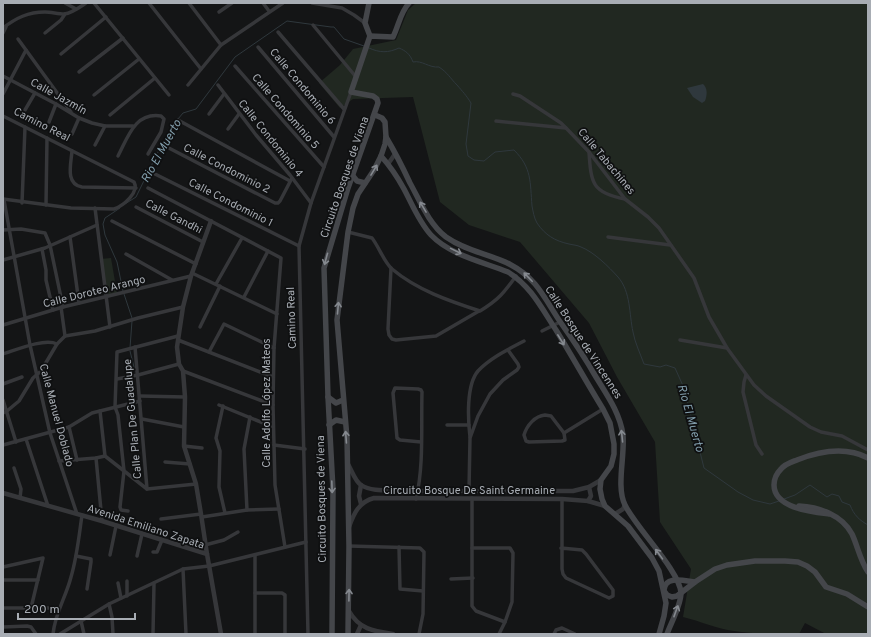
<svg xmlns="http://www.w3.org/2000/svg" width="871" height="637" viewBox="0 0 871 637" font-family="Overpass,sans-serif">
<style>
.green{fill:#212821}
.water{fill:#2f383d}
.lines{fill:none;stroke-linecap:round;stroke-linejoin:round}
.stream{stroke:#2f383d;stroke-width:1}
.minor{stroke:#36373a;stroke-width:3.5}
.tertiary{stroke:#36373a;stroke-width:4.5}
.secondary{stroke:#44464a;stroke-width:5.5}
.oneway{stroke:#85898f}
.labels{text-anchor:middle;stroke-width:3.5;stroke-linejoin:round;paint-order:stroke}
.street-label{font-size:11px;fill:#a8adb4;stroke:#0f1011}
.water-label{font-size:12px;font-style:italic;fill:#829eac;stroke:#0f1011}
</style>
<rect width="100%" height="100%" fill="#141516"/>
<g class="green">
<path d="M416 3H868V634H826L805 623 799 634C777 634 756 634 734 631 717 629 700 621 683 617L691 569 660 522 655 442 617 377 589 323 520 242 469 225 440 202 413 97 353 99 340 108 319 83 340 65 353 49 396 40 408 10Z"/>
<polygon points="111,258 117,293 107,296 101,259"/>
</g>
<path class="water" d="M703 84C708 88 707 96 705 101L702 103 693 97 687 88Z"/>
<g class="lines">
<g class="stream">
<path d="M369 48C380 53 388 53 399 48 406 51 410 54 413 62 422 60 429 68 439 67 448 73 450 78 457 85 463 92 466 95 471 103L466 144 468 156 474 160 484 161 495 152 514 150C532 168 530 182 532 206 533 211 534 218 537 223 545 235 555 241 569 244 573 245 577 245 581 247 594 252 609 267 618 277 631 292 629 314 633 332 635 343 640 353 644 364L660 367 666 365 675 368 684 388 704 468 738 492 753 500 770 504 779 501"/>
<polyline points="178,119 183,113 196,109 235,57 287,21 331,27 334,27 344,39 364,46"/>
<polyline points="125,204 136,197 158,152 177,121"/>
<polyline points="120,208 105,218 103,224 105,235 117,262 123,291"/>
<polyline points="124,294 132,318"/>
<polyline points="130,348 132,321"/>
<polyline points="130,351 135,371"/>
<path d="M784 499 795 495 810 485 827 497 832 494 839 496 842 502 850 505C854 515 859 520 868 525"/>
</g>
<g class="minor">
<polyline points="65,3 76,9"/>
<polyline points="94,3 169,95"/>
<polyline points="149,3 201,69"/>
<polyline points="189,3 221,45"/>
<polyline points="263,3 269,11"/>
<polyline points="312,3 342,8 354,15 365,23"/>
<polyline points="219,12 232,3"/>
<polyline points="313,25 356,77"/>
<path d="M3 28C16 18 28 12 45 12 51 12 58 14 64 14 72 13 80 7 86 3"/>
<polyline points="278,32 344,109"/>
<polyline points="3,33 6,27"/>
<polyline points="45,33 61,20 65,14"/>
<polyline points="18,39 71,112"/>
<polyline points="258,47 334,137"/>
<polyline points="61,54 106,17"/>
<polyline points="235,66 324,167"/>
<polyline points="79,72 123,38"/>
<polyline points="3,76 56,104 79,118 92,123 105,126 133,126"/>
<polyline points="188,85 221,45 283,3"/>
<polyline points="218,85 256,135 290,175 311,203"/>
<polyline points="3,94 26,50"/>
<polyline points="513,94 520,96 561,123 567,129 589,152 625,199 648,217 659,228 694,278 709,317 727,348 754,385 766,396 810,427 821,432 842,436 868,450"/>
<polyline points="94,95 139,59"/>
<polyline points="25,110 35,93"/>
<polyline points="209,114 224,94"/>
<polyline points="110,115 155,78"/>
<path d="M3 116 134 182C140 192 123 206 114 209L71 208 3 199"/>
<polyline points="178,120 290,181"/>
<polyline points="496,121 566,128"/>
<polyline points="49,122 56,104"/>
<polyline points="228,129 239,114"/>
<polyline points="72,134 79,118"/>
<polyline points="95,145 105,126"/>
<polyline points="165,146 275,203 278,203 280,201 292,178"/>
<path d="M72 151C71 164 65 184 82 187L136 188"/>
<path d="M589 152C591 183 592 193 625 199"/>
<path d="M118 156C128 137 135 112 161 116L164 119 161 132 148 154"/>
<polyline points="155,174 299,246"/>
<polyline points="148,188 281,258 274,348 273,405 275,485 285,547"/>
<polyline points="4,200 30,345 50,433 77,514"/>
<polyline points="22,203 25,127"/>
<polyline points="46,205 47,138"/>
<polyline points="136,207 203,242"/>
<polyline points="95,208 110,327"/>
<polyline points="112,221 196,264"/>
<polyline points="3,230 21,229 45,233 50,245 63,307"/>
<path d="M348 232 372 238C379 247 384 262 392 269 417 290 449 301 480 311 498 300 504 293 516 276"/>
<polyline points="70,237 79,303"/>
<polyline points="608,237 670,245"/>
<polyline points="42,249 46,270 46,280 53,310"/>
<polyline points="126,254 172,280"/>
<polyline points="3,260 45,248 97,225"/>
<polyline points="391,268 388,329 389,335 392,339 396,340 436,336 479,311"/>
<polyline points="192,273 277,314"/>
<polyline points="216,284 242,238"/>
<polyline points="244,297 268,251"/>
<polyline points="61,307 65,336"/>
<polyline points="3,325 63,307 191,276"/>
<polyline points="200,327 220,286"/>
<polyline points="542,331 560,322"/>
<polyline points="65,336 95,331 138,318 183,307"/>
<polyline points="178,340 273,377"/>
<polyline points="680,340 727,348"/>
<polyline points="135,347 147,489"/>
<polyline points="209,352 224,324 274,348"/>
<path d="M3 354C16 350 44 338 57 344"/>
<polyline points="183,371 273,405"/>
<polyline points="746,375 744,382 743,392 756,445 762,454"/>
<polyline points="117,379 138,375 179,364"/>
<polyline points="3,384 22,377"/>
<polyline points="140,396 185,397"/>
<polyline points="3,400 16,442"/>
<polyline points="219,405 273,427"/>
<polyline points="223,406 216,438 220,451 219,487 225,513"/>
<polyline points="100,411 105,456"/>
<polyline points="3,413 7,411 19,401 33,378 41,371 57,344 65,336"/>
<path d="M545 415 551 416 564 433 565 440 562 441 529 442 526 441 524 435C527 425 535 416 545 415Z"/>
<polyline points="142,419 184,427"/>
<polyline points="447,425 469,425"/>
<polyline points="69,427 77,460"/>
<polyline points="564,433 603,409"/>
<path d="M470 437C468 420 466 385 478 371 490 358 509 349 524 341"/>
<polyline points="26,439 48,506"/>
<polyline points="3,445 69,427 92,413 140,401"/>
<polyline points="274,445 305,449"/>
<polyline points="184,446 202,448"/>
<polyline points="96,458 102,521"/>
<polyline points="59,461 96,458 105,456 147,489 196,484"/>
<polyline points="165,462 190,464"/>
<polyline points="14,468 21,489 20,498"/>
<polyline points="469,490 470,438 478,416 490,394 503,380 517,370 519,367 518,364 508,350"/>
<polyline points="472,498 472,606 476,611 505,622"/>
<path d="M416 499C424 466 421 426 422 392L421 390 418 389 395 388 393 393 397 438 400 440 421 442"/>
<polyline points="247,510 244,449 250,417"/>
<polyline points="128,511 121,510 120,507 124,471 118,415 115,407 117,352 178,336"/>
<polyline points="202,517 247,510 279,509"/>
<polyline points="161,519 201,514"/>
<polyline points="205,545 224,540 238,532"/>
<polyline points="349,546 420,548 424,552 423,614 419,634"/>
<polyline points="399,547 400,589 423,591"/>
<polyline points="472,548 510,548 513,553 512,602 505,622 499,634"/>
<polyline points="561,548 582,550 586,554 613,590 613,596 609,598 566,578 563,574 562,569 562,499"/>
<polyline points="153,552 157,552 162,540"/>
<polyline points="110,555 116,526"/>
<polyline points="255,555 255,634"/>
<polyline points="76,556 91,559 91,562 87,589"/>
<polyline points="137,556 142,534"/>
<polyline points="3,567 43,558 31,608"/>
<polyline points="183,569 186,634"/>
<polyline points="451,579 473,578"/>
<polyline points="3,580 38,580"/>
<polyline points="118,583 121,598"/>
<polyline points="255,593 282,593 285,595 285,634"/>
<polyline points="127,596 127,581"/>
<polyline points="109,604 112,617 113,634"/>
<polyline points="3,608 59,608"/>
<polyline points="81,621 84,634"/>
<polyline points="3,627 27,626 31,627 36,634"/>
<path d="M53 634C55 613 66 597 71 577 77 557 79 536 82 515"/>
<polyline points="60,634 109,604 183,569 209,566 306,542"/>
<polyline points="153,634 154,583"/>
<polyline points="308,634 299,246 311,203 351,92"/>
<polyline points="554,634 556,630 562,628 575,634"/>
</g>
<g class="tertiary">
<polyline points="388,164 395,154"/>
<polyline points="211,221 191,276 183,307 177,347 179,364 183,371 185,397 184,446 196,484 201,514 207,554 221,634"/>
<path d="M348 464C352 471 355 481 361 485 372 492 390 490 402 491H573L589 487 601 480"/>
<polyline points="361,485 359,496 361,504"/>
<polyline points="3,493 102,521 207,554"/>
<polyline points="588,501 591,496 589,487"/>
<polyline points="615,514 623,509 625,505"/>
<path d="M349 527C354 513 359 502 374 498L562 499 588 501 605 506"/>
<path d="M349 611C359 629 373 631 393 634"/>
<polyline points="357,634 361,625"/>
</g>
<g class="secondary">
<polyline points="369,3 365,23 370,36"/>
<path d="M386 137C395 152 403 168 410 183 420 201 429 224 446 237 476 258 508 253 535 284 545 296 552 310 561 323 573 340 585 358 596 377 607 395 620 413 623 435 625 456 616 487 625 505 636 528 680 571 681 593 681 605 671 623 667 634"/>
<path d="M381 156C390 166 398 178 404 189 412 204 419 222 431 235 450 255 483 262 508 272 531 286 542 309 556 330 572 356 587 383 603 409L610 423 614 444V454L611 466 601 480 600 489 602 499 605 506 628 526 652 558 659 571 666 603 664 616 659 634"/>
<polyline points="353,176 357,181 365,183"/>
<polyline points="328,397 336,403 343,400"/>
<polyline points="329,425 336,420 345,422"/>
<path d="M799 506C819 507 842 515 852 534 858 547 860 560 868 572"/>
<path d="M829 514C812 512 774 508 774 485 774 479 777 473 781 469 785 464 792 462 797 460 820 451 845 446 868 458"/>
<path d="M664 590C665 575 685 581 695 582"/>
<polyline points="664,591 667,595 672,597 677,596 695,582 715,569 727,565 755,561 785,561 798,562 807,566 815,572 826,587 847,594 868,607"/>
<path d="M332 634 333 490 328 397 324 268 348 188 378 103 377 99 373 96 351 92 370 36 393 37C399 25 400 13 409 3"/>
<polyline points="348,634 349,546 347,438 337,320 348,232 353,208 358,194 374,170 381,156 385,144 386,137 385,122 382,118 375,115"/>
</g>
</g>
<defs><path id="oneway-shaft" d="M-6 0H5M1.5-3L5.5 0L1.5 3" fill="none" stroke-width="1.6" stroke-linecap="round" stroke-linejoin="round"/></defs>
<g class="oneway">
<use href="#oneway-shaft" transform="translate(374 170) rotate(-59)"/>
<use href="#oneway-shaft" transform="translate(423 207) rotate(-121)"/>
<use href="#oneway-shaft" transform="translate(456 251) rotate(26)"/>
<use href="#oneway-shaft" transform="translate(326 259) rotate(105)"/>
<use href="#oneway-shaft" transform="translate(528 277) rotate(-134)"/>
<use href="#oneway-shaft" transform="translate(338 308) rotate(-85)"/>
<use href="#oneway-shaft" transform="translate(561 340) rotate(58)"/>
<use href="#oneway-shaft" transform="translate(622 436) rotate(-96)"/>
<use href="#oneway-shaft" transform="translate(346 437) rotate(-94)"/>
<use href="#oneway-shaft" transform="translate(332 487) rotate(88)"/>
<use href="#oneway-shaft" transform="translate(659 554) rotate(-126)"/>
<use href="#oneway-shaft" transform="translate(349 595) rotate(-89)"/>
<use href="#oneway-shaft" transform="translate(676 611) rotate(-70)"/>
</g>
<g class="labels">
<g class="street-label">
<text transform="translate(303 86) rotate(50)" y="4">Calle Condominio 6</text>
<text transform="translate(59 96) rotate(29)" y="4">Calle Jazmín</text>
<text transform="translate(286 111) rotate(49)" y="4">Calle Condominio 5</text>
<text transform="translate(42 124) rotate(27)" y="4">Camino Real</text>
<text transform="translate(271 138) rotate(51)" y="4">Calle Condominio 4</text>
<text transform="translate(607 161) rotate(50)" y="4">Calle Tabachines</text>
<text transform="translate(227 168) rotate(27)" y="4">Calle Condominio 2</text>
<text transform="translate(344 177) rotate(-71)" y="4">Circuito Bosques de Viena</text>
<text transform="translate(231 202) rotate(27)" y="4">Calle Condominio 1</text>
<text transform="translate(174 216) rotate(27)" y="4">Calle Gandhi</text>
<text transform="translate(94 291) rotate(-14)" y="4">Calle Doroteo Arango</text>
<text transform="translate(291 318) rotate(-92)" y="4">Camino Real</text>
<text transform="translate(584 342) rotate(57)" y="4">Calle Bosque de Vincennes</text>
<text transform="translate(266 403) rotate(-90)" y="4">Calle Adolfo López Mateos</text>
<text transform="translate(57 415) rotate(75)" y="4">Calle Manuel Doblado</text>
<text transform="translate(132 419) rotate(-95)" y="4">Calle Plan De Guadalupe</text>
<text x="469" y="494">Circuito Bosque De Saint Germaine</text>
<text transform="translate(321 499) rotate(-91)" y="4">Circuito Bosques de Viena</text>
<text transform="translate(146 526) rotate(18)" y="4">Avenida Emiliano Zapata</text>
</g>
<g class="water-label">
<text transform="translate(161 151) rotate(-61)" y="4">Rio El Muerto</text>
<text transform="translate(691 418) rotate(74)" y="4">Rio El Muerto</text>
</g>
</g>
<rect width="871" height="637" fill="none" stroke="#a8adb4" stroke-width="8"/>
<path d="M18 613v6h117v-6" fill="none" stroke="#a8adb4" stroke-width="2"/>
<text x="24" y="613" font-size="12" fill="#a8adb4" stroke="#0f1011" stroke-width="3" paint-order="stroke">200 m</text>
</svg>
